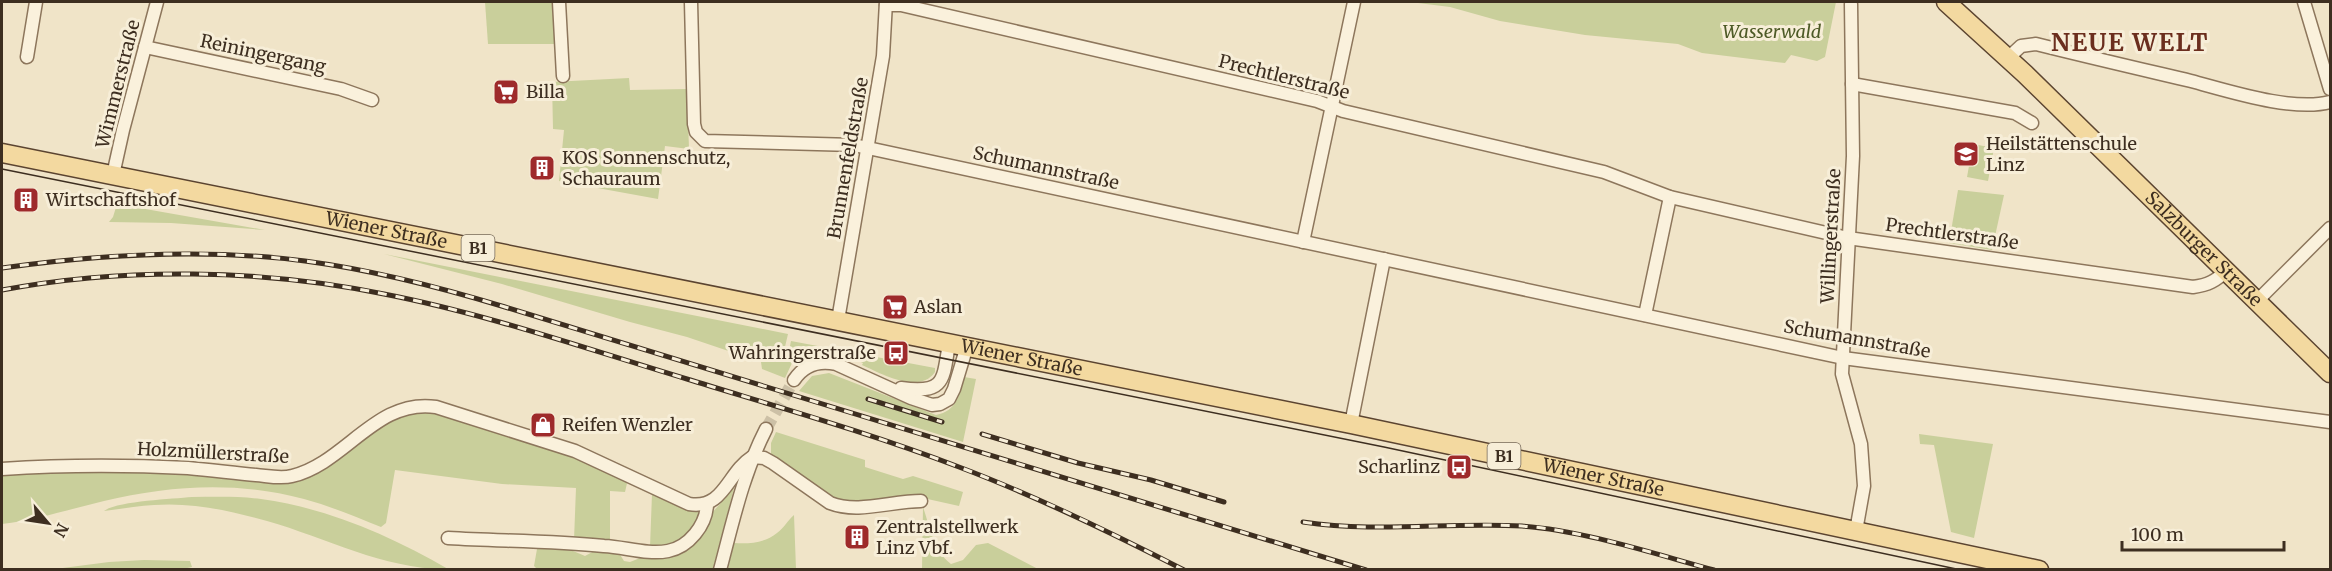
<svg xmlns="http://www.w3.org/2000/svg" width="2332" height="571" viewBox="0 0 2332 571" font-family="Merriweather,serif">
<style>
.green{fill:#c9cf9b}
.lines{fill:none;stroke-linecap:round;stroke-linejoin:round}
.minor-tunnel{stroke:#ccc0a6;stroke-width:12;stroke-dasharray:12 6;stroke-linecap:butt}
.minor-casing{stroke:#8d765c;stroke-width:15}
.primary-casing{stroke:#5b4430;stroke-width:21}
.minor{stroke:#faf1dc;stroke-width:12}
.primary{stroke:#f3d9a0;stroke-width:18}
.tram{stroke:#3d2e20;stroke-width:1.5}
.rail-casing{stroke:#3d2e20;stroke-width:5}
.rail{stroke:#f7eed8;stroke-width:3;stroke-dasharray:9;stroke-linecap:butt}
.labels{text-anchor:middle;stroke-width:6;stroke-linejoin:round;paint-order:stroke}
.shield{fill:#f7eed8;stroke:#756857;stroke-width:1.5}
.shield-label{font-size:16px;font-weight:bold;fill:#3d2e20}
.park-label{font-size:18px;font-style:italic;fill:#4d5a26;stroke:#f7eed8}
.street-label{font-size:18px;fill:#3d2e20;stroke:#f7eed8}
.poi-label{font-size:18px;fill:#3d2e20;stroke:#f7eed8;text-anchor:start}
.district-label{font-size:24px;font-weight:bold;letter-spacing:1.5px;fill:#6b2e1e;stroke:#f7eed8}
</style>
<rect width="100%" height="100%" fill="#f0e4c8"/>
<g class="green">
<polygon points="485,2 556,2 557,44 488,44"/>
<polygon points="1410,2 1836,2 1825,57 1817,61 1791,55 1785,63 1702,53 1678,44 1585,35 1500,21 1450,7"/>
<polygon points="629,78 630,90 687,89 689,149 665,146 658,199 559,181 564,130 553,129 552,82"/>
<polygon points="1973,144 1994,148 1988,181 1967,177"/>
<polygon points="1958,190 2004,195 1992,250 1949,243"/>
<polygon points="117,204 265,230 171,223 109,222 113,217"/>
<polygon points="384,254 788,334 784,351 786,360 792,363 785,378 762,369 761,362 687,337 630,322 502,284"/>
<path d="M791 341 935 368V372C919 395 882 374 862 365L863 363C842 354 810 332 794 359L790 357 789 351Z"/>
<path d="M829 373 936 415C957 411 959 395 964 377L976 379 963 442 799 391 812 376Z"/>
<path d="M413 411 436 413 570 455 628 479 625 492 610 491V542L574 540 576 488 502 484 395 470 386 523 381 527C356 517 330 506 304 499 238 481 170 485 104 501 70 509 36 520 2 524V474L124 471 190 473 283 482 301 480 335 461 379 426Z"/>
<polygon points="776,432 865,460 865,467 903,479 913,476 963,492 959,506 923,498 854,504 834,500 771,454 771,443"/>
<polygon points="1919,434 1993,444 1974,538 1951,532 1934,445 1920,444"/>
<path d="M735 484 713 569 538 570 534 566 537 549C558 547 566 547 585 556L598 549 619 553 624 561 630 562 645 556 675 553 720 504 733 485Z"/>
<polygon points="652,494 658,495 679,506 702,513 695,528 676,545 650,547"/>
<path d="M192 497C215 497 238 496 261 499 327 508 391 536 448 569 385 570 327 538 267 521 231 511 192 502 154 505 138 506 121 509 104 511 117 501 172 499 192 497Z"/>
<path d="M923 507C930 527 933 550 951 564L963 560 976 545 988 543 1038 569H922Z"/>
<path d="M794 515 796 569H728L734 543C749 544 765 543 777 533 784 528 788 520 794 515Z"/>
<polygon points="144,560 190,561 192,567 178,570 55,569 109,562"/>
</g>
<g class="lines">
<polyline class="minor-tunnel" points="766,429 794,380"/>
<g class="minor-casing">
<g id="minor">
<polyline points="559,2 563,76"/>
<polyline points="691,2 694,124 696,132 705,141 854,145 1843,358 2330,422"/>
<polyline points="2304,2 2330,89"/>
<polyline points="1851,4 1853,156 1842,374 1861,444 1864,486 1856,531"/>
<path d="M886 5H901L1317 101 1343 111 1604 172 1670 197 1848 238 2193 287C2208 285 2216 281 2227 270"/>
<polyline points="145,47 341,89 372,100"/>
<polyline points="27,57 36,2"/>
<path d="M2008 58 2021 46 2036 44C2088 57 2140 69 2191 81 2229 91 2293 112 2330 102"/>
<polyline points="1852,84 2015,113 2032,123"/>
<polyline points="113,175 123,130 157,2"/>
<polyline points="1303,242 1354,2"/>
<polyline points="2257,301 2330,228"/>
<polyline points="1645,315 1670,197"/>
<polyline points="838,320 883,56 886,2"/>
<path d="M794 380C804 365 818 360 836 364L911 398 932 405 940 404 949 399 954 389 967 346"/>
<path d="M901 388C945 394 943 381 949 343"/>
<polyline points="1351,424 1384,259"/>
<path d="M2 469C63 465 126 465 188 468 211 470 234 473 256 475 268 476 281 479 292 476 346 463 376 398 436 407L575 451 689 504C724 510 727 473 752 457L764 458 773 463 830 503C858 514 891 501 921 501"/>
<path d="M448 538C500 541 553 541 604 546 625 547 648 555 668 551 689 547 706 525 707 505"/>
<path d="M720 570C733 521 743 474 766 429"/>
</g>
</g>
<g class="primary-casing">
<g id="primary">
<path id="s1" d="M1946 2 2025 74 2330 373"/>
<path id="s2" d="M2 153 1351 424 2039 570"/>
</g>
</g>
<use href="#minor" class="minor"/>
<use href="#primary" class="primary"/>
<polyline class="tram" points="2,169 1384,447 1961,570"/>
<g class="rail-casing">
<g id="rail">
<path d="M2 268C102 254 204 248 305 261 373 270 439 287 505 307L1366 570"/>
<path d="M2 290C124 267 262 269 384 294 487 314 587 349 687 379 778 407 870 433 959 467 1036 496 1110 532 1184 570"/>
<polyline points="868,399 942,422"/>
<polyline points="982,434 1078,463 1151,480 1224,502"/>
<path d="M1303 522C1377 533 1447 522 1522 526 1582 530 1655 554 1714 570"/>
</g>
</g>
<use href="#rail" class="rail"/>
</g>
<defs>
<g id="supermarket-square" transform="scale(1.35)"><rect x="-9" y="-9" width="18" height="18" rx="4" fill="#9e2a2b" stroke="#f7eed8"/><path d="M-6-5.5h2.5l.6 2H6L4.5 2H-2.5L-4.4-4H-6ZM-1.5 3.2a1.3 1.3 0 1 0 .1 0ZM3 3.2a1.3 1.3 0 1 0 .1 0Z" fill="#fff"/></g>
<g id="school-square" transform="scale(1.35)"><rect x="-9" y="-9" width="18" height="18" rx="4" fill="#9e2a2b" stroke="#f7eed8"/><path d="M0-5L7-2L0 1L-7-2ZM-4 1L0 2.5L4 1V4Q0 6-4 4Z" fill="#fff"/></g>
<g id="building-square" transform="scale(1.35)"><rect x="-9" y="-9" width="18" height="18" rx="4" fill="#9e2a2b" stroke="#f7eed8"/><path d="M-4-6H4V6H1V3H-1V6H-4ZM-2.5-4.3h1.7v1.8h-1.7ZM.8-4.3h1.7v1.8H.8ZM-2.5-1h1.7V.8h-1.7ZM.8-1h1.7V.8H.8Z" fill="#fff"/></g>
<g id="bus-square" transform="scale(1.35)"><rect x="-9" y="-9" width="18" height="18" rx="4" fill="#9e2a2b" stroke="#f7eed8"/><path d="M-5-6H5V4H4V6H2V4H-2V6H-4V4H-5ZM-3.5-4V0h7V-4ZM-3.5 1.2v1.5H-2V1.2ZM2 1.2v1.5H3.5V1.2Z" fill="#fff"/></g>
<g id="shop-square" transform="scale(1.35)"><rect x="-9" y="-9" width="18" height="18" rx="4" fill="#9e2a2b" stroke="#f7eed8"/><path d="M-5-2.5h2.3a2.7 3.5 0 0 1 5.4 0H5L5.5 6h-11ZM-1.5-2.5h3a1.5 2.3 0 0 0-3 0Z" fill="#fff"/></g>
</defs>
<g fill-rule="evenodd">
<use href="#supermarket-square" x="506" y="92"/>
<use href="#school-square" x="1966" y="154"/>
<use href="#building-square" x="542" y="168"/>
<use href="#building-square" x="26" y="200"/>
<use href="#supermarket-square" x="895" y="307"/>
<use href="#bus-square" x="896" y="353"/>
<use href="#shop-square" x="543" y="425"/>
<use href="#bus-square" x="1459" y="467"/>
<use href="#building-square" x="857" y="537"/>
</g>
<g class="labels">
<g class="shield">
<rect x="461.5" y="235" width="33" height="26" rx="4.5"/>
<rect x="1487.5" y="443" width="33" height="26" rx="4.5"/>
</g>
<g class="shield-label">
<text x="478" y="254">B1</text>
<text x="1504" y="462">B1</text>
</g>
<g class="park-label">
<text x="1772" y="38">Wasserwald</text>
</g>
<g class="street-label">
<text transform="translate(263 54) rotate(12)" y="6">Reiningergang</text>
<text transform="translate(1284 77) rotate(14)" y="6">Prechtlerstraße</text>
<text transform="translate(118 84) rotate(-76)" y="6">Wimmerstraße</text>
<text transform="translate(848 158) rotate(-80)" y="6">Brunnenfeldstraße</text>
<text transform="translate(1046 168) rotate(12)" y="6">Schumannstraße</text>
<text dy="6" stroke="none"><textPath href="#s2" startOffset="392">Wiener Straße</textPath></text>
<text transform="translate(1952 234) rotate(8)" y="6">Prechtlerstraße</text>
<text transform="translate(1831 236) rotate(-87)" y="6">Willingerstraße</text>
<text dy="6" stroke="none"><textPath href="#s1" startOffset="357">Salzburger Straße</textPath></text>
<text transform="translate(1857 339) rotate(10)" y="6">Schumannstraße</text>
<text dy="6" stroke="none"><textPath href="#s2" startOffset="1040">Wiener Straße</textPath></text>
<text transform="translate(213 453) rotate(3)" y="6">Holzmüllerstraße</text>
<text dy="6" stroke="none"><textPath href="#s2" startOffset="1634">Wiener Straße</textPath></text>
</g>
<g class="poi-label">
<text x="526" y="98">Billa</text>
<text x="1986" y="150">Heilstättenschule<tspan x="1986" dy="21">Linz</tspan></text>
<text x="562" y="164">KOS Sonnenschutz,<tspan x="562" dy="21">Schauraum</tspan></text>
<text x="46" y="206">Wirtschaftshof</text>
<text x="914" y="313">Aslan</text>
<text x="876" y="359" text-anchor="end">Wahringerstraße</text>
<text x="562" y="431">Reifen Wenzler</text>
<text x="1440" y="473" text-anchor="end">Scharlinz</text>
<text x="876" y="533">Zentralstellwerk<tspan x="876" dy="21">Linz Vbf.</tspan></text>
</g>
<g class="district-label">
<text x="2130" y="51">NEUE WELT</text>
</g>
</g>
<rect width="2332" height="571" fill="none" stroke="#3d2e20" stroke-width="6"/>
<g transform="translate(48 523) rotate(119)" stroke="#f7eed8" stroke-width="4.5" paint-order="stroke">
<path d="M0-4.5L10 22L0 15L-10 22Z" fill="#3d2e20"/>
<text y="-9" font-size="16" font-weight="bold" text-anchor="middle" fill="#3d2e20">N</text>
</g>
<path d="M2122 541v9h162v-9" fill="none" stroke="#3d2e20" stroke-width="3"/>
<text x="2131" y="541" font-size="18" fill="#3d2e20" stroke="#f7eed8" stroke-width="4.5" paint-order="stroke">100 m</text>
</svg>
